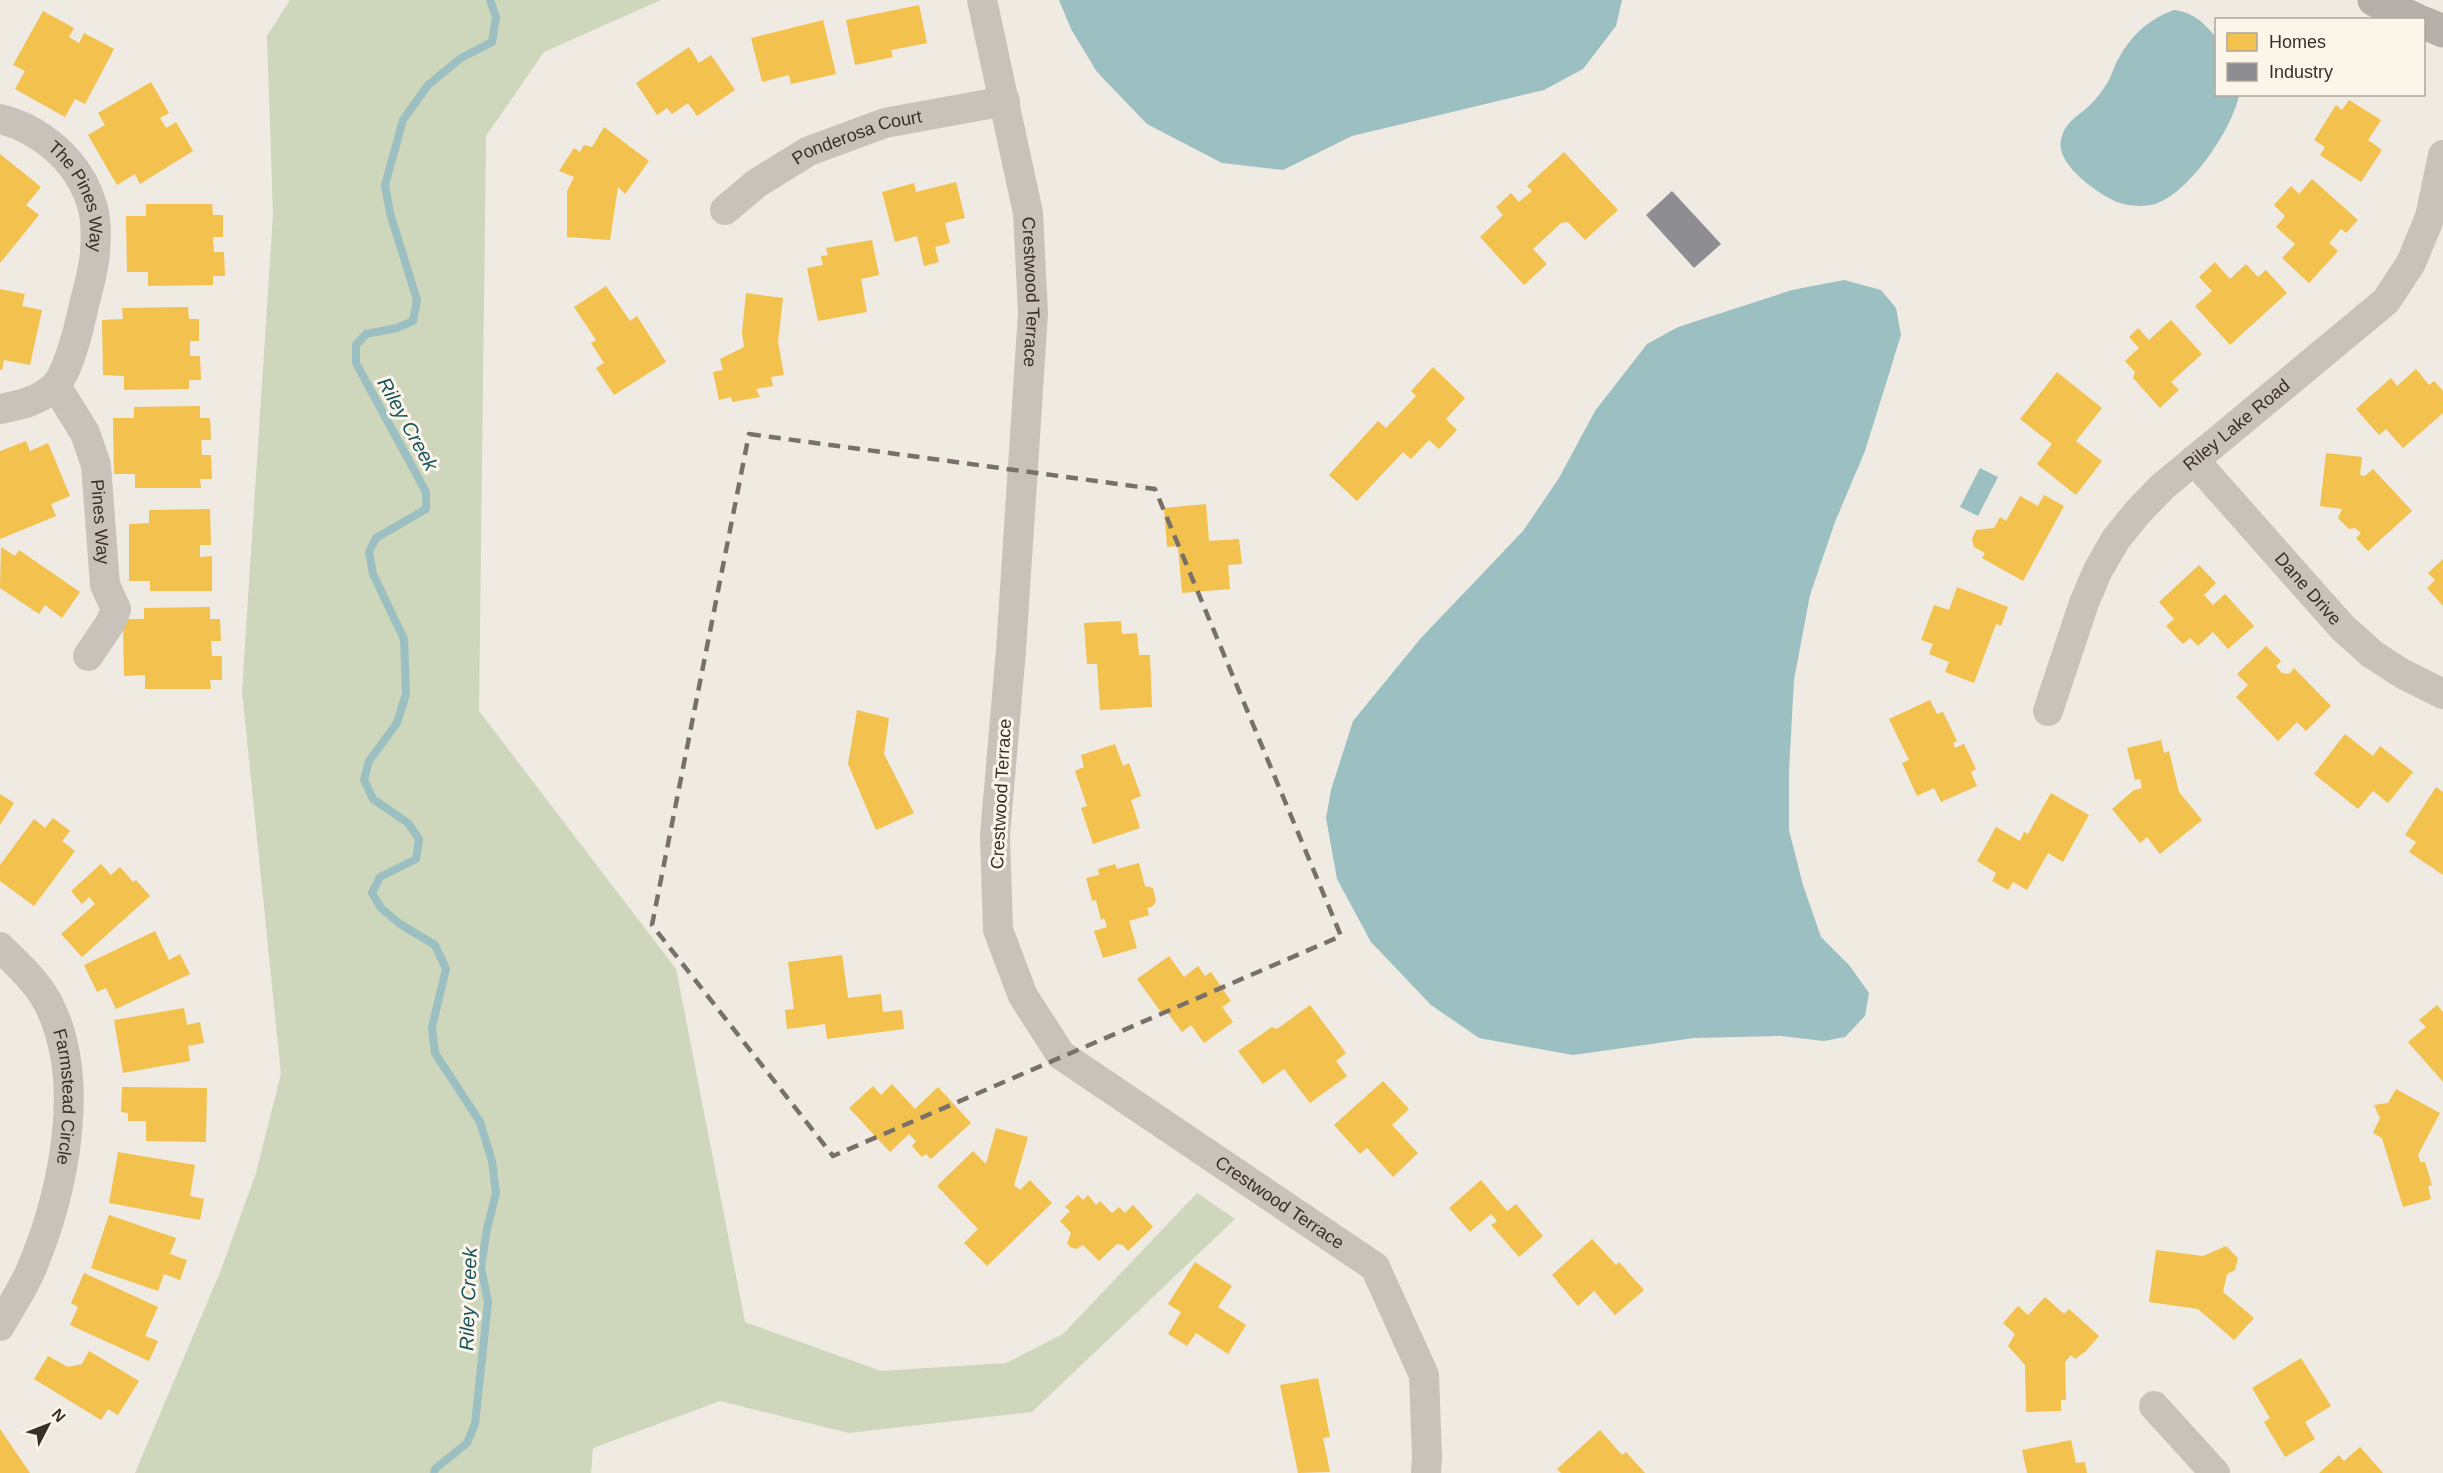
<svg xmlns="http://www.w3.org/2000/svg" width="2443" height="1473" viewBox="0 0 2443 1473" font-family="Helvetica,sans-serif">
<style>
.green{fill:#ced6bb}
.water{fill:#9cbfc2}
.homes{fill:#f2c14e}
.industry{fill:#8d8d92}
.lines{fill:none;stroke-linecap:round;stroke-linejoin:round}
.stream{stroke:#9cbfc2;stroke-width:8}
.minor{stroke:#c8c2bb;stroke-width:30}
.major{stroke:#b7b0aa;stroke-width:33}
.marked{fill:none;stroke:#797069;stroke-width:4.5;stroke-dasharray:12 8;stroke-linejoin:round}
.labels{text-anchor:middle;stroke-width:6;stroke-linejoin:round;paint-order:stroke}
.street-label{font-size:18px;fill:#3a2f28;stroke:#fcf5ea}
.water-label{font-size:20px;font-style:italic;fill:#195560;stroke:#fcf5ea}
</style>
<rect width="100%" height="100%" fill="#efeae2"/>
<polygon class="green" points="290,0 661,0 544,52 486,136 479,711 676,969 745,1322 881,1371 1006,1363 1063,1334 1197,1193 1235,1219 1032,1412 849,1433 720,1401 593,1448 591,1473 135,1473 221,1270 256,1173 281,1074 242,691 273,215 267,36"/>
<g class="water">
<polygon points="1059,0 1622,0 1616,26 1583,69 1544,90 1352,136 1283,170 1222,163 1147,124 1097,72 1071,29"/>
<path d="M2174 10C2193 12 2204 23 2216 37V94L2239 95C2233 128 2187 198 2151 205 2141 207 2130 206 2120 203 2100 196 2055 164 2061 140 2065 120 2080 116 2092 103 2097 98 2102 91 2106 85 2112 76 2114 65 2120 56 2133 33 2150 19 2174 10Z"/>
<polygon points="1844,280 1881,290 1896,308 1901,335 1865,451 1835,522 1810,595 1794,680 1789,772 1789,830 1803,885 1821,937 1849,965 1869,993 1865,1016 1845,1037 1824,1041 1781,1036 1694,1038 1573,1055 1479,1038 1431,1005 1371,942 1337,879 1326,818 1331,790 1353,721 1421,638 1523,531 1559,478 1595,411 1647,344 1678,327 1792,290"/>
<polygon points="1980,468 1998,477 1978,516 1960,507"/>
</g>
<g class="homes">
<polygon points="919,5 927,43 891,50 893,57 855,65 846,20"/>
<polygon points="43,11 74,28 69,37 79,43 84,33 114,49 85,104 75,99 65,117 15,89 25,71 13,65"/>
<polygon points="823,20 836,74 791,84 789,75 762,82 751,38"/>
<polygon points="689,47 699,63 711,55 735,90 697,116 688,103 672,114 667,108 657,115 636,83"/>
<polygon points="151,82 169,113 160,118 166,128 176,122 193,151 140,184 135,174 117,185 88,135 105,125 98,113"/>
<polygon points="2349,100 2381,120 2368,140 2382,150 2361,182 2320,155 2325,147 2314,140 2336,105 2342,110"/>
<polygon points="604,127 649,161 625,194 618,187 610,240 567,237 567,191 574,177 559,171 574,148 580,152 584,145 592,147"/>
<polygon points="1564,152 1618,210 1585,240 1568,222 1561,223 1533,249 1547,264 1524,285 1480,237 1503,215 1496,207 1511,193 1519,202 1532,191 1527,186"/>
<polygon points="0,154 41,187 26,205 39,215 0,263"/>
<polygon points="2312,179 2358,220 2346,233 2341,229 2329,243 2338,251 2309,283 2282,258 2295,244 2276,227 2285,216 2274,205 2291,186 2299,194"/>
<polygon points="956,182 965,218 945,223 950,243 935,247 939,262 924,266 917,236 895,242 882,192 914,183 916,192"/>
<polygon points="146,204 212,204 213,215 223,215 223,237 213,237 214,252 224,252 225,276 213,276 213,285 148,286 148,272 127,272 126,216 146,216"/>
<polygon points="872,240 879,275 861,279 867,312 818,321 807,268 823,265 821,256 828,255 826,248"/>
<polygon points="2215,262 2230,279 2246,264 2258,277 2266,270 2287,293 2230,345 2195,306 2212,291 2199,277"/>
<polygon points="606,286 630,321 637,316 666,362 614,395 596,368 604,363 591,343 596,340 574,307"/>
<polygon points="0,289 25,294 22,306 42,310 30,365 4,360 2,370 0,370"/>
<polygon points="746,293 783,298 778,342 784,375 771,377 773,386 756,389 760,397 732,402 731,397 719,400 713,372 723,370 720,359 744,347 742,333"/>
<polygon points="188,307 189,319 199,319 199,341 190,341 190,356 200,356 201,380 189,380 189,389 124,390 124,376 103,375 102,320 123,319 122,308"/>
<polygon points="2171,320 2202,354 2171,382 2179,390 2160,408 2133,378 2135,372 2125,361 2139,348 2129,337 2138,328 2149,340"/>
<polygon points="1433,367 1465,398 1446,419 1457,430 1439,449 1429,440 1411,459 1403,452 1357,501 1329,475 1378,421 1386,428 1416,396 1411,391"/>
<polygon points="2416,369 2429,385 2434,381 2443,391 2443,413 2403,448 2386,429 2379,435 2356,409 2391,378 2397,386"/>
<polygon points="2057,372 2102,408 2076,441 2102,461 2076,495 2037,464 2052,444 2020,419"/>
<polygon points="200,406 200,418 210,418 211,440 201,440 202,455 211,455 212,479 200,479 201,488 135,488 135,474 114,474 113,418 134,418 134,407"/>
<polygon points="26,441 30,451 48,443 70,496 51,504 56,516 0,539 0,451"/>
<polygon points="2326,453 2362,457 2360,475 2365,476 2373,469 2412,511 2368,551 2356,538 2361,533 2355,528 2349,529 2338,518 2342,509 2320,506"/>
<polygon points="2044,495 2064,506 2023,581 1982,558 1985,553 1974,547 1972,539 1976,530 1994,528 2000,517 2006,521 2020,496 2038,506"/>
<polygon points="1206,504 1209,541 1239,539 1242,564 1228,565 1230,589 1182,593 1178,546 1167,547 1164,508"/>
<polygon points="210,509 211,545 200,545 200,557 212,556 212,591 150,591 150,581 129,581 129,524 149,523 149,510"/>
<polygon points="1,547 15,556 19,550 80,592 62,618 45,605 39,614 0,588"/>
<polygon points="2443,559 2443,606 2427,588 2435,580 2428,573"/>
<polygon points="2199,565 2216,583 2204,595 2213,605 2225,594 2254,626 2228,649 2213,632 2198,646 2190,638 2183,644 2166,626 2174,619 2159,602"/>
<polygon points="1957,587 2008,607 2001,626 1996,624 1974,683 1945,672 1949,662 1929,654 1933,644 1921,640 1934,605 1949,610"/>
<polygon points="210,607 210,619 220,619 221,641 211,641 212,656 222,656 222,680 210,680 211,689 145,689 145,675 124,676 123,619 144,619 144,608"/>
<polygon points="1121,621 1122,634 1137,633 1139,655 1150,655 1152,707 1100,710 1097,664 1087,664 1084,623"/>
<polygon points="2266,646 2281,661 2276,666 2282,673 2289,674 2294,668 2331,706 2306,731 2297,722 2278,741 2236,697 2248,685 2237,674"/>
<polygon points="1930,700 1937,714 1943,712 1957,741 1953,743 1955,748 1964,744 1976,769 1971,772 1977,786 1941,802 1934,788 1917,796 1902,763 1909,760 1889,719"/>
<polygon points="857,710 889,718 884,754 914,813 876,830 848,764"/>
<polygon points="2345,734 2373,756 2380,746 2413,772 2388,803 2373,791 2358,809 2314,774"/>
<polygon points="2161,740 2164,753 2169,751 2179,792 2202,820 2160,854 2147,837 2140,843 2112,809 2134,790 2142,788 2140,779 2135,780 2127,748"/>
<polygon points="1115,744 1123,766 1129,763 1141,796 1131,800 1140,828 1093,844 1081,808 1087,806 1075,771 1084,767 1081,755"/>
<polygon points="2436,787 2443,792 2443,875 2409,852 2416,842 2405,835"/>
<polygon points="2051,793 2089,815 2063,862 2048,853 2027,890 2013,882 2008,890 1992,881 1996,873 1977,861 1996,827 2020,841 2024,832 2028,834"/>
<polygon points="0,794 14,803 0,825"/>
<polygon points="53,818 70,831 62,841 75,851 34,906 0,881 0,865 34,819 45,828"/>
<polygon points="1139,863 1145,886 1153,888 1156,901 1152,907 1147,908 1149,915 1129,921 1137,948 1103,958 1094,931 1107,927 1104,918 1101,920 1096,900 1092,901 1086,878 1099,875 1098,869 1115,864 1117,869"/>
<polygon points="101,864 111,875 120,867 133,882 136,880 150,896 82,957 61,934 95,904 89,897 82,904 71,891"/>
<polygon points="155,931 169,960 180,954 190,974 116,1009 106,988 97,992 84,965"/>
<polygon points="842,955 848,998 881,994 883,1012 902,1010 904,1029 827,1039 825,1024 787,1029 785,1010 794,1009 788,962"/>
<polygon points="1169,956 1184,977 1198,966 1205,976 1211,972 1231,1001 1222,1007 1233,1022 1204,1043 1191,1025 1182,1032 1167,1012 1163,1015 1137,979"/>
<polygon points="1310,1005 1346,1053 1336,1061 1347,1076 1310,1103 1284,1069 1263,1084 1238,1051 1272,1027 1277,1029"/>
<polygon points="2437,1005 2443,1012 2443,1082 2408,1042 2426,1027 2419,1020"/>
<polygon points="184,1008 187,1025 200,1022 204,1043 188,1046 190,1061 123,1073 114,1020"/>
<polygon points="1383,1081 1409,1109 1392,1125 1418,1153 1393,1177 1367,1148 1360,1154 1334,1125"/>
<polygon points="892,1084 915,1109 938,1087 971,1123 931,1159 926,1154 922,1157 912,1146 916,1141 909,1134 890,1152 849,1108 873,1086 881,1095"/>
<polygon points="122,1087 207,1088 206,1142 146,1141 146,1121 128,1121 128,1113 121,1112"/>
<polygon points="2396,1089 2440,1113 2418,1155 2420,1162 2425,1162 2432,1185 2428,1186 2431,1199 2403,1207 2382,1138 2373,1133 2380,1118 2374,1105 2388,1103"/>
<polygon points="996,1128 1028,1137 1014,1185 1020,1190 1030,1180 1052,1203 987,1266 964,1243 978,1229 937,1186 973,1151 986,1164"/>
<polygon points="118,1152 195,1165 190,1196 204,1199 200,1220 109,1203"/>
<polygon points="1481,1180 1507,1211 1516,1204 1543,1236 1519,1257 1491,1225 1497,1221 1491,1214 1470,1232 1449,1208"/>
<polygon points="1078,1195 1083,1200 1088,1195 1096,1205 1100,1201 1112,1213 1119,1207 1125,1213 1133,1205 1153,1227 1128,1251 1123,1245 1117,1244 1099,1261 1083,1245 1076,1249 1070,1247 1067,1243 1071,1233 1060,1221 1070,1211 1065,1207"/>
<polygon points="109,1215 176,1238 170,1254 187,1260 180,1280 164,1274 158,1291 91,1268"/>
<polygon points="1592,1239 1616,1265 1619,1262 1644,1290 1615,1315 1594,1291 1578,1306 1552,1275"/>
<polygon points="2226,1246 2238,1258 2235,1270 2227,1274 2223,1292 2254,1318 2234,1340 2198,1309 2149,1302 2156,1250 2203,1256"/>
<polygon points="1195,1262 1232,1286 1218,1307 1246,1325 1228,1354 1196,1333 1187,1346 1168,1334 1181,1312 1168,1304"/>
<polygon points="84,1273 158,1307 145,1336 158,1341 149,1361 70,1325 78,1307 71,1303"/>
<polygon points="2045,1297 2064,1314 2069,1309 2099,1336 2086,1351 2075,1359 2071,1355 2065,1362 2066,1400 2061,1400 2061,1411 2026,1412 2025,1365 2008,1346 2015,1334 2003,1323 2018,1306 2028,1315"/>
<polygon points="89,1351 139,1381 118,1415 108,1409 101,1420 34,1379 48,1356 68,1367 82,1364"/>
<polygon points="2301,1358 2331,1406 2305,1422 2315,1439 2285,1457 2264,1422 2270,1418 2252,1388"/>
<polygon points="1318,1378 1330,1437 1323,1438 1330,1472 1298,1473 1280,1385"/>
<polygon points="0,1429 30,1473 0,1473"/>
<polygon points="1600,1430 1622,1455 1626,1452 1645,1473 1561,1473 1557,1469"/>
<polygon points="2071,1440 2076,1463 2085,1462 2087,1473 2027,1473 2022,1450"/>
<polygon points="2360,1447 2383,1473 2319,1473 2339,1455 2344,1461"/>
</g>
<polygon class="industry" points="1672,191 1721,244 1694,268 1646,215"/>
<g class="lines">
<polyline class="stream" points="434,1473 435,1469 467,1443 475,1424 488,1302 481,1267 487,1229 496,1193 492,1161 480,1122 435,1053 432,1027 446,969 435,945 400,924 381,908 372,893 380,877 416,859 419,839 408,823 373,799 364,780 369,761 397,723 406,694 404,639 373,574 369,552 376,538 426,509 426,492 356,363 356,345 366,334 397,328 413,321 417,300 390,213 385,185 403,120 428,85 461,58 492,42 496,17 490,0"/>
<g class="minor">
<path id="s1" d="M982 0 1028 213 1033 313 1011 650 995 835 998 930 1023 996 1061 1055 1375 1267 1424 1375 1427 1457 1426 1473"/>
<path id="s2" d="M0 119C41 129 78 161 91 202 97 217 96 236 95 252 94 272 86 294 82 314 78 332 67 375 54 387 39 401 20 405 0 409"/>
<path id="s3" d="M725 210 757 183 809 151 885 123 1005 101"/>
<path id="s4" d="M56 386 85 433 96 465 105 585 116 609 111 622 88 656"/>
<path id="s5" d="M2194 460 2342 627 2372 654 2403 674 2443 694"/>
<path id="s6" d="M2048 711 2084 603 2098 570 2116 539 2137 513 2162 487 2386 301 2411 263 2430 217 2443 155"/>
<path id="s7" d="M0 947C18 965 39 983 50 1007 87 1084 63 1194 31 1270 23 1289 10 1307 0 1326"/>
<polyline points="2154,1406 2215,1473"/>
</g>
<g class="major">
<polyline points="2374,0 2417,20"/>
<polyline points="2424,23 2443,31"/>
</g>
</g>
<path class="marked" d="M749 434 1155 489 1341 936 833 1156 652 925Z"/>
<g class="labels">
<g class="street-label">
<text dy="6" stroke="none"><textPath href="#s3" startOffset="153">Ponderosa Court</textPath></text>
<text dy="6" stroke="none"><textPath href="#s2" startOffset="118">The Pines Way</textPath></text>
<text dy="6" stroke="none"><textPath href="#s1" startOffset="297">Crestwood Terrace</textPath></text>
<text dy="6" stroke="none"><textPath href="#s6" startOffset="352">Riley Lake Road</textPath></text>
<text dy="6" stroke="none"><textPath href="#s4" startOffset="146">Pines Way</textPath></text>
<text dy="6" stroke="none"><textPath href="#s5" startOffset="172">Dane Drive</textPath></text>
<text transform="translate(1001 794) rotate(-87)" y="6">Crestwood Terrace</text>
<text dy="6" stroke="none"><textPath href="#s7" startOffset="171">Farmstead Circle</textPath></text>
<text dy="6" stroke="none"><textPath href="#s1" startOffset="1341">Crestwood Terrace</textPath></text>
</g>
<g class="water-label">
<text transform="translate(408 424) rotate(61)" y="7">Riley Creek</text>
<text transform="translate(468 1299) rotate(-88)" y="7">Riley Creek</text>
</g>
</g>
<rect x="2215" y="18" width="210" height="78" fill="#fcf5ea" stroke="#aea69c" stroke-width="1.5"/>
<rect x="2227" y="33" width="30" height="18" fill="#f2c14e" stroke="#aea69c" stroke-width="1.5"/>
<text x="2269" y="48" font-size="18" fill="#3a2f28">Homes</text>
<rect x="2227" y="63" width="30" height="18" fill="#8d8d92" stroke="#aea69c" stroke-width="1.5"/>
<text x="2269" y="78" font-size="18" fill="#3a2f28">Industry</text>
<g transform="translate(48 1425) rotate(48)" stroke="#fcf5ea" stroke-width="4.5" paint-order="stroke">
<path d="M0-4.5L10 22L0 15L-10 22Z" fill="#3a2f28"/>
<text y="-9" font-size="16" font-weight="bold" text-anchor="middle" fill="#3a2f28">N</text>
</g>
</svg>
